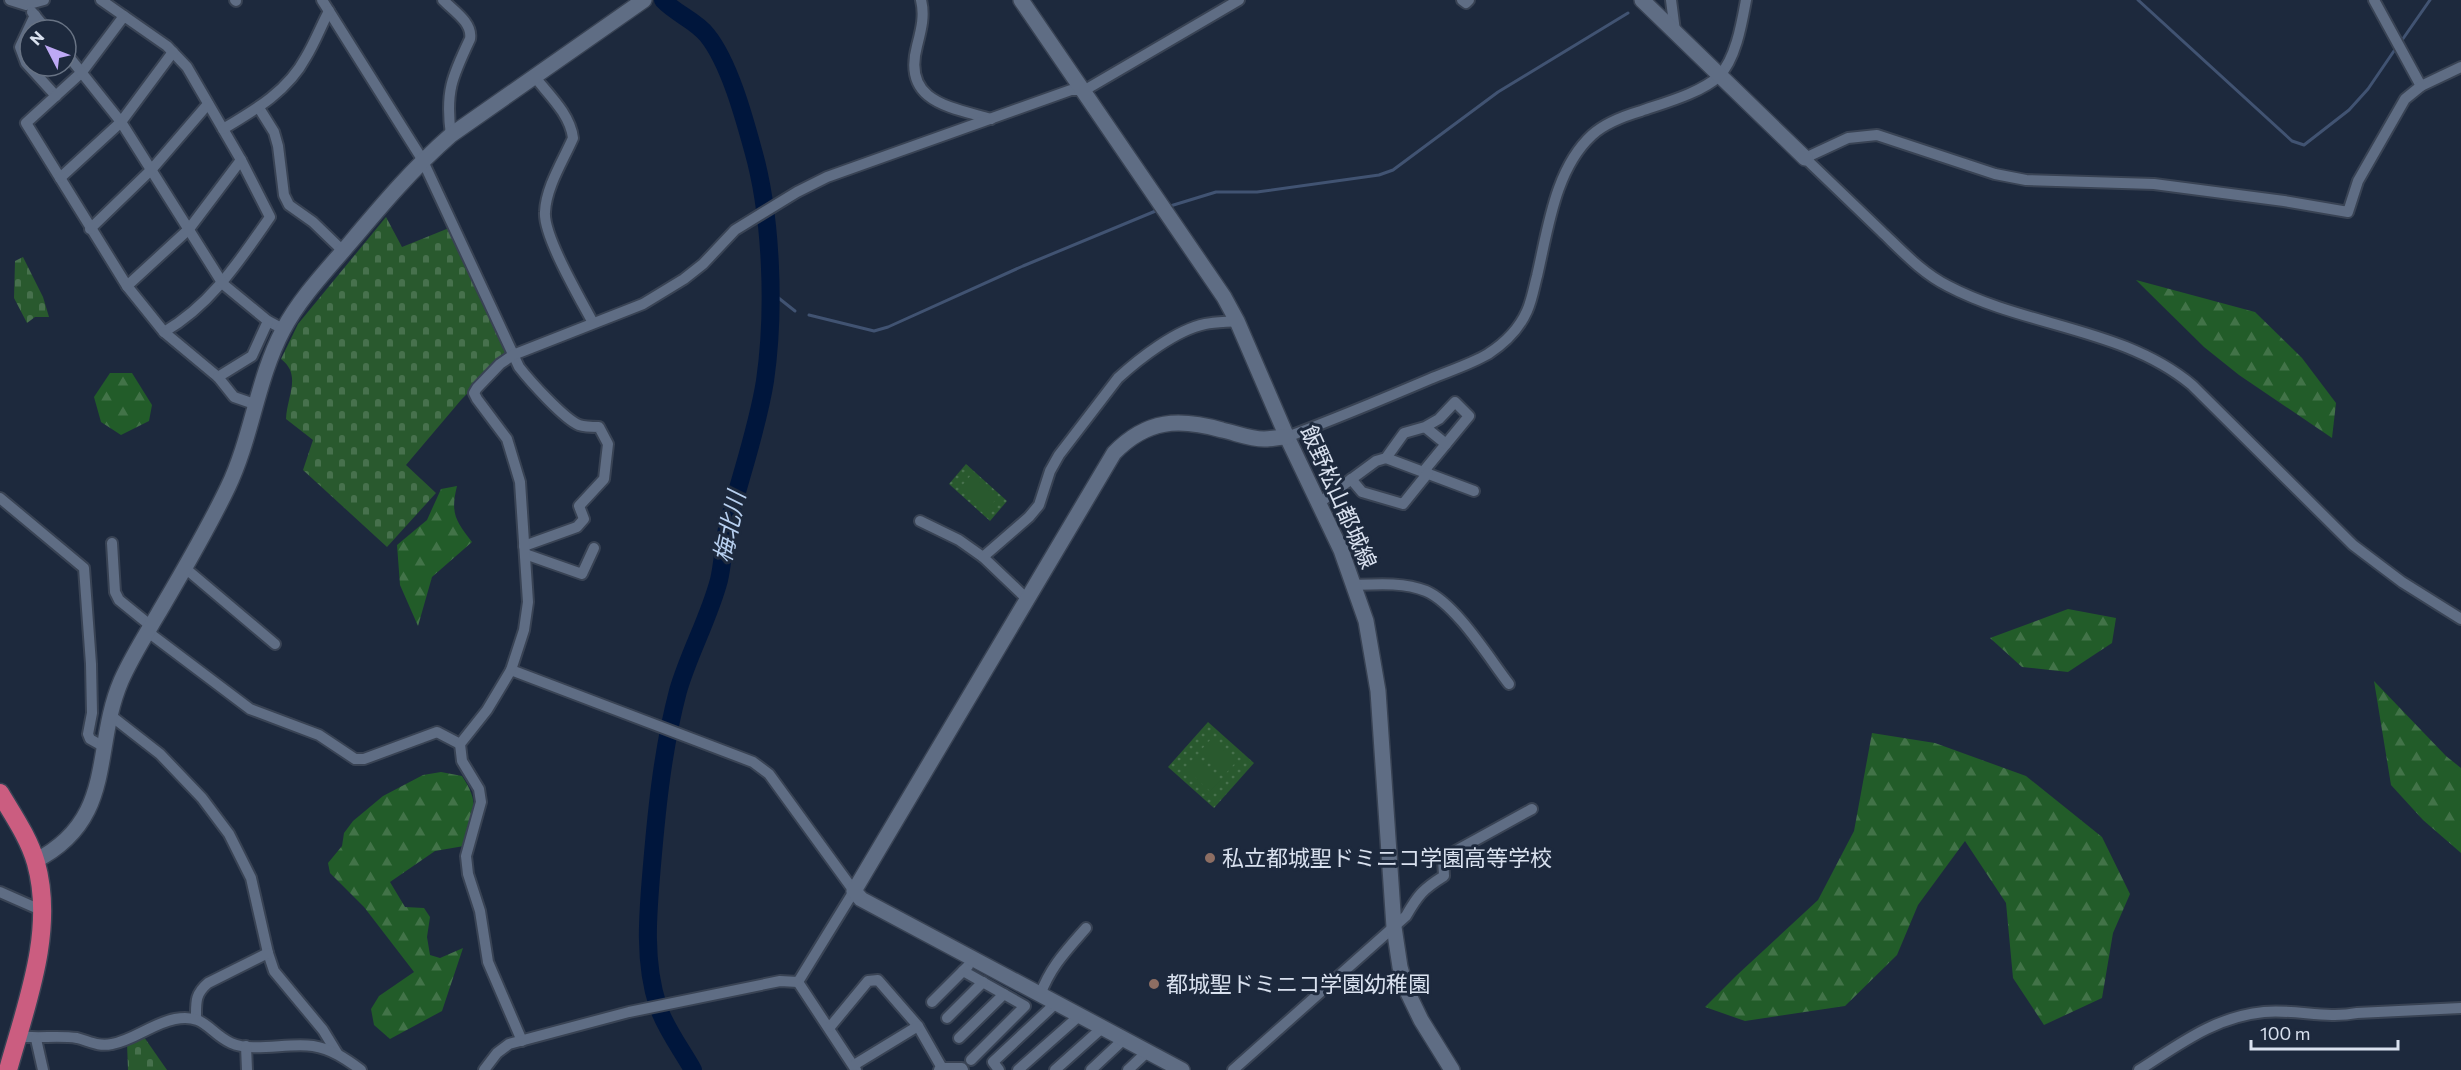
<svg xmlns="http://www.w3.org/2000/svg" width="2461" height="1070" viewBox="0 0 2461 1070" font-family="Commissioner,'Noto Sans JP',sans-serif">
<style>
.forest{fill:url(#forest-firs)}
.cemetery{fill:url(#cemetery-stones)}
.park{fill:url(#park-dots)}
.pitch{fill:#29592e}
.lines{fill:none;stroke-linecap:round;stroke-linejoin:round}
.stream{stroke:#415372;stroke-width:3}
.river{stroke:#00163c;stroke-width:18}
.street-casing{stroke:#394354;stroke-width:14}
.secondary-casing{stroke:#394354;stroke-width:18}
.highway-casing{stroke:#394354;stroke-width:21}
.street{stroke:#5f6d84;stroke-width:10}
.secondary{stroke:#5f6d84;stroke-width:15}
.highway{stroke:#cb5d80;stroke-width:18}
.education-dot{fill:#8d6e63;stroke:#1d293d;stroke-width:2}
.labels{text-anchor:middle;stroke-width:6;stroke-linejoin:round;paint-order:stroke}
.street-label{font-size:22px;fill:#d9e1ef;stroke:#1d293d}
.poi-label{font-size:22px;fill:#d9e1ef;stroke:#1d293d;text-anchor:start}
.water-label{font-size:24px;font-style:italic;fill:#b8d0f0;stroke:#1d293d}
</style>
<defs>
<pattern id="forest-firs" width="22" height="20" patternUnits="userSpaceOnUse" patternTransform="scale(1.5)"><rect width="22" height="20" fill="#225c29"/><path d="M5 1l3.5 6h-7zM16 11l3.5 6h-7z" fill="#427348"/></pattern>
<pattern id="cemetery-stones" width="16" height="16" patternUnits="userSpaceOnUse" patternTransform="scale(1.5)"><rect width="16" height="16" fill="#29592e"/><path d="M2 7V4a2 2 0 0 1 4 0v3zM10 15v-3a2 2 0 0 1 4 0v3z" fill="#47714d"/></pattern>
<pattern id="park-dots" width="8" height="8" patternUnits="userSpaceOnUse" patternTransform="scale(1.5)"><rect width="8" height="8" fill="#29592e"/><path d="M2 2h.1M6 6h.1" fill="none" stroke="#47714d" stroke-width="1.8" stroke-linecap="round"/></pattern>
</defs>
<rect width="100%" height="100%" fill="#1d293d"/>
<g class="forest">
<polygon points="2136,280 2255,312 2302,358 2336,403 2332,438 2239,375 2204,347"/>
<polygon points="110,373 132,373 152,405 149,421 121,435 101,422 94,397"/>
<path d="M457 486C450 514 456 521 472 542L432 577 418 626 400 585 397 545 427 520 441 489Z"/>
<polygon points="2068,609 2116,618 2112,643 2068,672 2022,667 1990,638"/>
<polygon points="2374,681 2446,756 2461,768 2461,853 2423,820 2391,785"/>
<polygon points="1872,733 1935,743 2026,776 2102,837 2130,894 2113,933 2102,998 2044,1025 2013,978 2006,903 1965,841 1918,905 1897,955 1845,1006 1745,1021 1705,1007 1737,975 1818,900 1854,831"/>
<path d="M441 772 462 776C481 804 474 817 464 846L435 851 390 882 405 907 424 908 430 917 427 937 430 955 440 958 463 948 442 1011 390 1039 374 1025 371 1009 379 996 414 972 364 907 330 873 328 863 342 846 344 833 353 821 383 796 423 775Z"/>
</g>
<g class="cemetery">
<path d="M386 217 402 247 449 228 507 353 461 400 406 465 436 493 387 547 303 470 313 440 286 419C287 396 302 375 281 359L298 324Z"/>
<polygon points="23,257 43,297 49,317 35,317 27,323 14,298 15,261"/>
<polygon points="144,1037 167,1070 128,1070 127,1043"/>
</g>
<g class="park">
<polygon points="966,464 1007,501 990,521 949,484"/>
<polygon points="1208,722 1254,763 1214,808 1168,767"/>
</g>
<g class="pitch">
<polygon points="971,475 997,498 986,511 960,488"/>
<polygon points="1211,739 1236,762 1226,773 1201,750"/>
<polygon points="1195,757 1221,780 1210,791 1185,768"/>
</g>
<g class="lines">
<g class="stream">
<polyline points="2138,0 2292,141 2304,145 2349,110 2368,89 2396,48"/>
<polyline points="2400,43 2430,0"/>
<polyline points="1167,207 1216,192 1257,192 1379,175 1393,170 1498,92 1628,13"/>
<polyline points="771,292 795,311"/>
<polyline points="809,315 874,331 888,327 1023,266 1158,210"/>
<polyline points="689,1070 692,1067"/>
</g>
<path class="river" d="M663 0C676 14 695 20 707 35 729 62 744 117 753 150 772 217 775 312 765 381 757 431 739 480 727 529 723 546 723 563 719 580 709 618 689 653 678 691 663 748 657 806 652 865 648 911 643 961 658 1006 665 1028 682 1050 693 1070"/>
<g class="street-casing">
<g id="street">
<polyline points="10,0 26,5 44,0"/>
<polyline points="101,0 124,16"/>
<polyline points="235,0 236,1"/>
<path d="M322 0 422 159 519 367C530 381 564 419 579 425 585 427 593 427 599 427L608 444 604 479 579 506 584 519 577 527 524 546"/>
<path d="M443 0C454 11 473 23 470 39 452 77 445 92 451 135"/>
<path d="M921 0C925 16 921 30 917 46 902 102 950 107 991 119"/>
<polyline points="1462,0 1466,3 1469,0"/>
<polyline points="1671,0 1675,31"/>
<polyline points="2374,0 2421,86"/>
<polyline points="32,12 47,30"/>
<polyline points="35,15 20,47 26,63 56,96"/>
<path d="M124 16 167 46 187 67 241 160 270 217C240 260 211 305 164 332L127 286 26 123 82 72Z"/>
<polyline points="66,53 121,122 223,284 268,321 283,329"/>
<path d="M2461 67 2421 86 2405 99 2358 181 2348 212 2284 201 2154 184 2026 180 1995 174 1877 135 1848 138 1805 158C1830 182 1856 207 1881 231 1902 251 1922 273 1948 286 2026 327 2124 328 2192 385L2353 545 2402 582 2461 619"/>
<path d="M534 76C549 95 570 114 573 138 563 161 546 187 545 212 543 236 581 300 593 323"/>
<polyline points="259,108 274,132 278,146 284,195 289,205 313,222 343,251"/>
<path d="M223 129C255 110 288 91 306 57 315 42 321 26 329 11"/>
<polyline points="60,178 121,122 173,52"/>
<polyline points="90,229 152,169 208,104"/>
<polyline points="127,286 189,229 241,160"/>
<polyline points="164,332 218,377"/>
<polyline points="257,405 234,397 218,377 252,356 268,321"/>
<path d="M1287 437C1335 419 1383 399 1430 379 1449 371 1471 364 1488 354 1505 343 1519 329 1527 311 1532 300 1534 287 1537 276 1548 229 1555 169 1592 135 1605 123 1624 116 1641 111 1664 103 1701 93 1719 76 1736 59 1742 22 1746 0"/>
<polyline points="1386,458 1474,491"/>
<polyline points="1423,472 1446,444"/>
<polyline points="1351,479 1362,492 1403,504 1428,473"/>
<polyline points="0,498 84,568 91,664 92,713 88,734 90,739 106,748"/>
<polyline points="1319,503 1376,461 1386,458 1404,433 1425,427 1446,444 1469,416 1455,402 1439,419 1425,427"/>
<polyline points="920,521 959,540 983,557"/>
<polyline points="112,543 115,592 119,600 151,626"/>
<polyline points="525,554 582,574 594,548"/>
<polyline points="185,568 275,644"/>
<path d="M1353 585C1377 584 1404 582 1426 591 1456 604 1489 658 1509 684"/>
<path d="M1027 599 983 557 1029 517 1039 505 1050 471 1059 455 1118 378C1140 358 1176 330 1205 324 1215 322 1227 322 1237 321"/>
<polyline points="148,632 250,709 319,735 355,759 364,759 437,732 460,744"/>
<polyline points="511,670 753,762 769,774 854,891 798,982"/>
<polyline points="110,715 160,754 202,798 229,834 251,878 268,953 274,971 323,1030 337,1053"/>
<polyline points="0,892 43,911"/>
<polyline points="963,971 1025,1006 971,1060"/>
<polyline points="798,982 856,1070"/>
<path d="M1040 995C1051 966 1066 951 1086 928"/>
<polyline points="932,1002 968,966"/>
<path d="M196 1018C196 1002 195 994 208 983L268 953"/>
<polyline points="947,1018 983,982"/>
<polyline points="830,1027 868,981 878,980 918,1026 942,1068"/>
<path d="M18 1036C38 1039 57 1035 77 1038 89 1041 98 1047 112 1044 134 1040 153 1023 175 1019 205 1013 209 1033 231 1043 253 1053 289 1042 313 1046 332 1049 346 1059 361 1070"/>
<polyline points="959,1038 1004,994"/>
<polyline points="36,1039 43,1070"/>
<polyline points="522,1041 488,962 480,911 468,874 466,856 481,802 479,789 462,761 460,744 487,710 511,670 524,630 528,602 520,482 507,439 477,399 474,393 477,388 500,364 513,355 643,304 684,279 703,264 735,230 797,192 827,177 1071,90 1085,90 1239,0"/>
<polyline points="246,1046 247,1070"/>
<polyline points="854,1065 918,1026"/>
<polyline points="484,1070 497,1053 509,1044 629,1012 780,981 798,982"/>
<polyline points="939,1070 942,1068 962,1068 963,1070"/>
<polyline points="999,1070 993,1062 1056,1003"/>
<polyline points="1018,1070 1079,1016"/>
<polyline points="1055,1070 1102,1028"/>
<polyline points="1091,1070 1124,1039"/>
<polyline points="1128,1070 1147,1052"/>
<path d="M1233 1070 1406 916C1418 895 1423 889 1444 876L1443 858 1532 809"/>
<path d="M2139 1070C2180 1044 2214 1017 2264 1012 2296 1009 2326 1019 2357 1013L2461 1008"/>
</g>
</g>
<g class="secondary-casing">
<g id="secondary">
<polyline points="1021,0 1224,297 1237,321 1287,437 1341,550 1366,621 1378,691 1394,927 1400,967 1407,991 1421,1020 1452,1070"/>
<polyline points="1642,0 1805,158"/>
<path d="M35 861C117 819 92 749 121 681 131 658 145 636 158 614 182 573 207 531 228 487 252 437 257 379 283 330 300 298 326 271 349 244 381 206 413 168 451 135L644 0"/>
<path d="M1182 1070 861 899 854 891 1114 453C1147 419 1179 418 1222 430 1236 433 1250 439 1264 439 1271 439 1280 437 1287 437"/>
</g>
</g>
<g class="highway-casing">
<path id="highway" d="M0 793C13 815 29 838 36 863 55 931 26 1005 8 1070"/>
</g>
<use href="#street" class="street"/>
<use href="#secondary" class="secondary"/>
<use href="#highway" class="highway"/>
</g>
<g class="education-dot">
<circle cx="1210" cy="858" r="6"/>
<circle cx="1154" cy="984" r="6"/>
</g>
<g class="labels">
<g class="street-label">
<text transform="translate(1339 497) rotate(66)" y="8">飯野松山都城線</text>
</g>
<g class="poi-label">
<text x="1222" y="866">私立都城聖ドミニコ学園高等学校</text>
<text x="1166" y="992">都城聖ドミニコ学園幼稚園</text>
</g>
<g class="water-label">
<text transform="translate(730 527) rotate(-78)" y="8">梅北川</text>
</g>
</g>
<g transform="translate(48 48) rotate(312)"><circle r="28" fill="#1d293d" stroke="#687384" stroke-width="1.5"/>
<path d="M0-4.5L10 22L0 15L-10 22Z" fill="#bea9f5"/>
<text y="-9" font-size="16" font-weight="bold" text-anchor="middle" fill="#d9e1ef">N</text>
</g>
<path d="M2251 1040v9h147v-9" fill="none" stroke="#d9e1ef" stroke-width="3"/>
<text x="2260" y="1040" font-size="18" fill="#d9e1ef" stroke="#1d293d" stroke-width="4.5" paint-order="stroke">100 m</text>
</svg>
